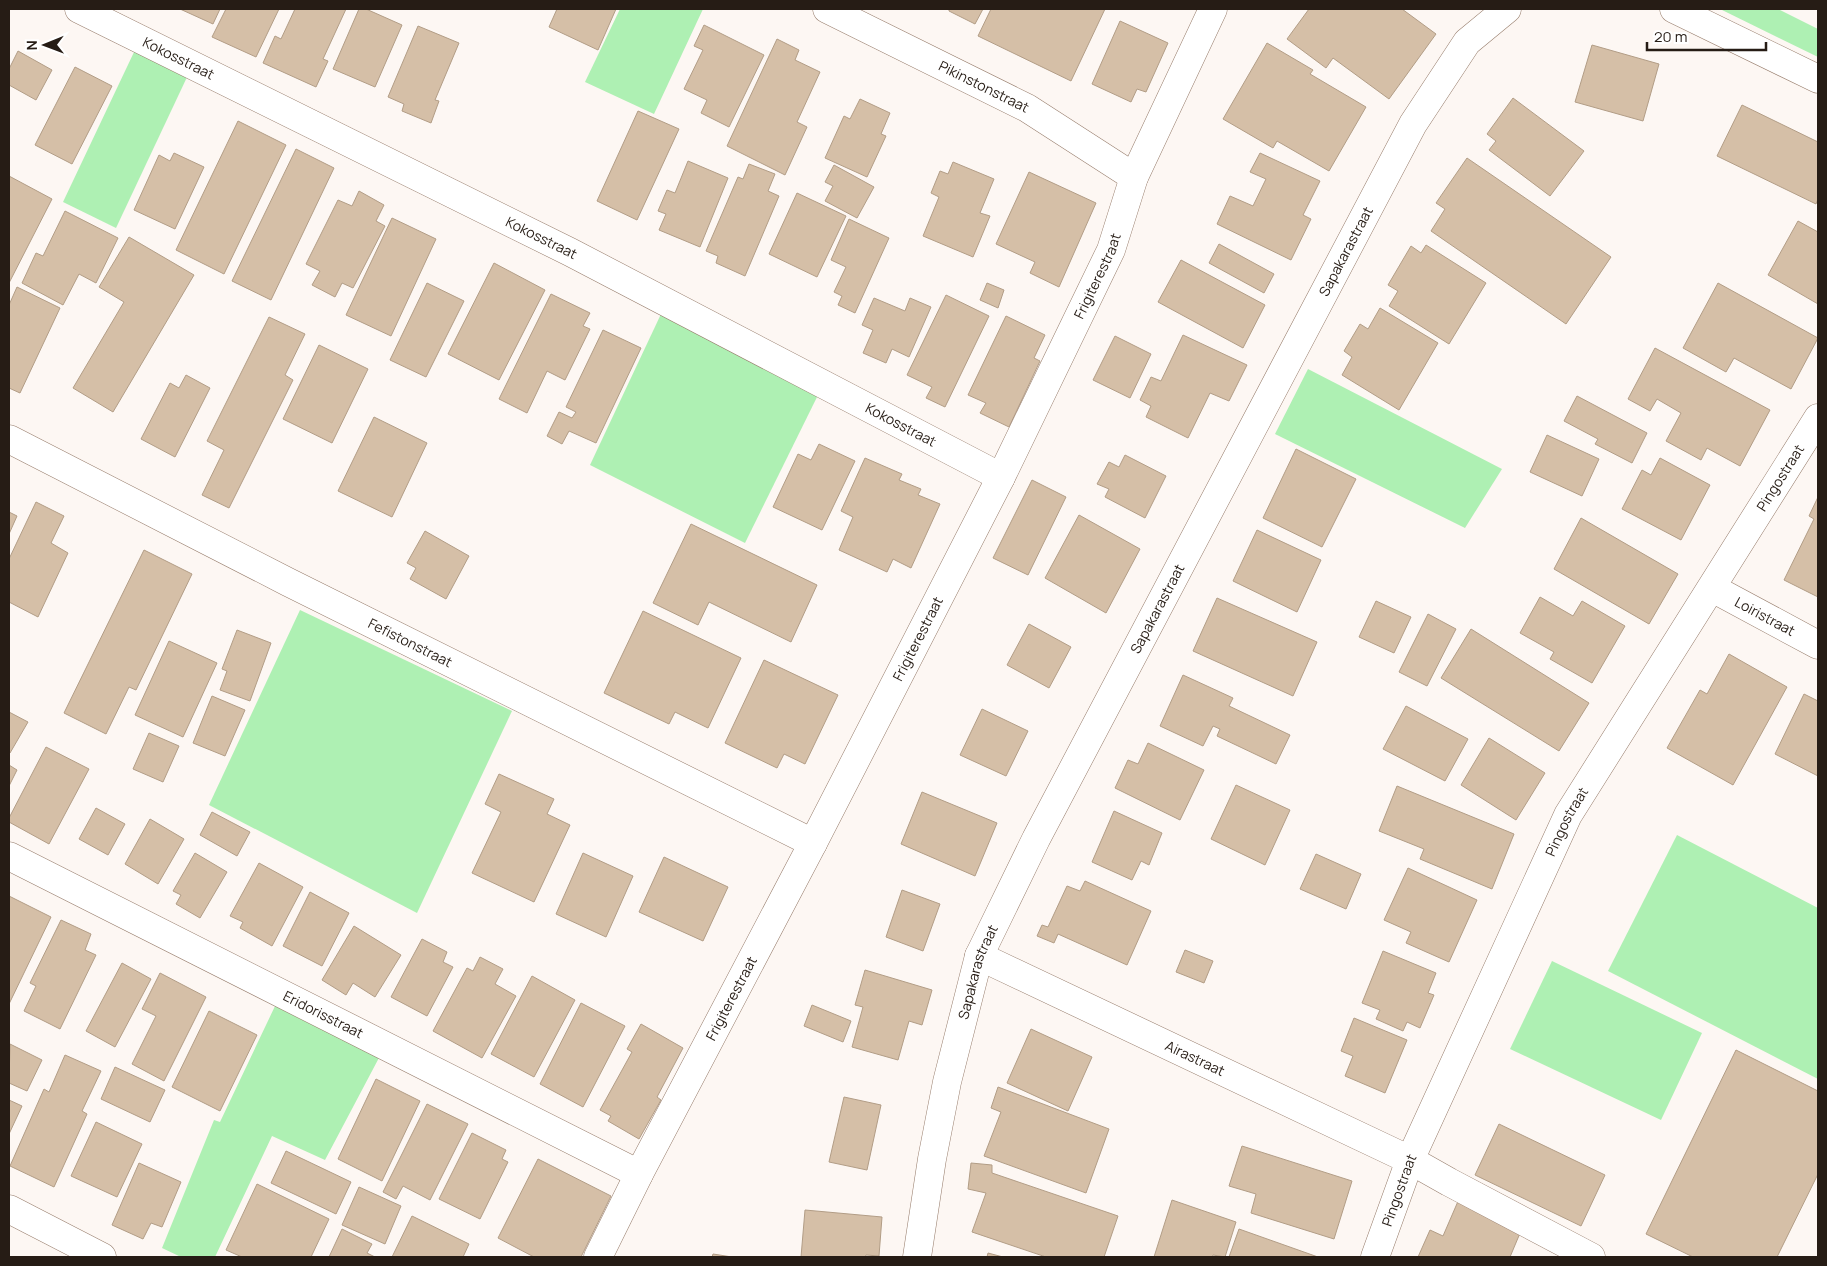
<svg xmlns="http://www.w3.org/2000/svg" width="1827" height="1266" viewBox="0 0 1827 1266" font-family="Manrope,sans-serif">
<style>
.green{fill:#aef0b3}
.building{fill:#d5bfa7;stroke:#b29d86}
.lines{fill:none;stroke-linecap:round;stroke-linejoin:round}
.minor-casing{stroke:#977d6c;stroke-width:29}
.minor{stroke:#fff;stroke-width:28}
.labels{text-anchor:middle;stroke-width:5;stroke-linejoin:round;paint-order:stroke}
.street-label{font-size:14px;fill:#261c15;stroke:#fff}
</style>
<rect width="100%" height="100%" fill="#fdf7f3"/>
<g class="green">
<polygon points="620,9 703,9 654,114 585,82"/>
<polygon points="1720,9 1778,9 1818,29 1818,57"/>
<polygon points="135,50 188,75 116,228 63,202"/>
<polygon points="661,314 819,393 745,543 590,465"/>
<polygon points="1308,369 1502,469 1465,528 1275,434"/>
<polygon points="300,610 512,711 417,913 209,805"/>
<polygon points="1677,835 1818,908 1818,1079 1608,971"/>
<polygon points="1552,961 1702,1033 1661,1120 1510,1049"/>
<polygon points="276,1004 381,1054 325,1160 272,1136 215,1257 181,1257 162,1248 214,1120 220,1122"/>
</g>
<g class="building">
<polygon points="180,9 220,9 213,24"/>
<polygon points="226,9 279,9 256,57 212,37"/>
<polygon points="295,9 346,9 323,59 328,61 316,87 263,63 275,36 281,39"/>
<polygon points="359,9 366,9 402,25 375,87 333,69"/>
<polygon points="557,9 616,9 598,50 549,27"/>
<polygon points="949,9 983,9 975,24 949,11"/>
<polygon points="991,9 1105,9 1071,81 978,36"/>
<polygon points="1309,9 1402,9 1436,34 1389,99 1333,58 1326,68 1287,39"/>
<polygon points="1120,21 1168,43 1146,92 1137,89 1131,102 1092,84"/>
<polygon points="704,25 764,55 729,127 701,113 707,100 684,89 703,50 694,46"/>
<polygon points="418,26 459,43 435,100 439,101 431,123 402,111 404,104 388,97"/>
<polygon points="777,39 799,50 795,60 820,72 797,122 807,127 785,175 727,146"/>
<polygon points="1267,43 1313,70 1310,74 1366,107 1329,171 1277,141 1273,148 1223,119"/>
<polygon points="1592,45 1659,64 1643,121 1575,102"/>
<polygon points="18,51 52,70 36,100 9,85 9,69"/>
<polygon points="75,67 112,86 72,164 35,145"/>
<polygon points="1513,98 1584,151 1550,196 1489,150 1496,141 1487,134"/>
<polygon points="860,99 890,113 881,134 886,136 867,177 825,158 844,116 850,119"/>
<polygon points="1742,105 1818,142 1818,199 1816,204 1717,156"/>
<polygon points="638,111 679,129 637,220 597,201"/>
<polygon points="238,121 286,145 224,274 176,250"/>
<polygon points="296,149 334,168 271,300 232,281"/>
<polygon points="174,153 204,167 175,229 134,210 159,155 170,161"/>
<polygon points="1260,153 1320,181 1303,215 1311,219 1291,260 1217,224 1230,196 1253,206 1266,179 1250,172"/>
<polygon points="1467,158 1611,257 1566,324 1431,231 1445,209 1436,203"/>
<polygon points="688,161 728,178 700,247 659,230 666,214 658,211 667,190 675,193"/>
<polygon points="953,162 994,179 980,213 990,216 973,257 923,236 939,197 931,193 940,171 948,174"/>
<polygon points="749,164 775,174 768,191 779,196 745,276 716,263 718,256 706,251 738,177 743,179"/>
<polygon points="834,165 874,187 857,218 825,201 833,186 825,182"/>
<polygon points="1029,172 1096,203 1059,287 1030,273 1035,262 996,244"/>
<polygon points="9,176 52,199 9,283"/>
<polygon points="359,191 384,205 376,221 385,226 353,288 342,283 335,297 312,285 320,271 306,264 338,200 352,206"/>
<polygon points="797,193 846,216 817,277 769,254"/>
<polygon points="65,211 118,238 96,283 79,274 63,305 22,283 36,253 43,256"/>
<polygon points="392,218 436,239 391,336 346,315"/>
<polygon points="849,219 889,238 855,313 838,305 842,296 834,292 846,267 831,260"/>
<polygon points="1798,221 1818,232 1818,304 1768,275"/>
<polygon points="129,237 194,275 113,412 73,388 124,302 99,287"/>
<polygon points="1219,244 1274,274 1264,293 1209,263"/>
<polygon points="1426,245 1486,283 1449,344 1389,306 1398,291 1388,285 1411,246 1421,253"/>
<polygon points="1181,260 1265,305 1243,348 1158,302"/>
<polygon points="494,263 545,290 499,380 448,354"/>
<polygon points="427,283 464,301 426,377 390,360"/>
<polygon points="987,283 1004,290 998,308 980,300"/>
<polygon points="1718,283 1818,338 1791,389 1734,358 1726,372 1683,348"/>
<polygon points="17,287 60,308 20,393 9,388 9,305"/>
<polygon points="551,294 590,313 583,326 590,329 565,380 547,371 527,413 499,399"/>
<polygon points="946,295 989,316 945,407 926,398 932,387 907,375"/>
<polygon points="874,298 905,311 910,298 931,307 909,357 892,349 886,363 863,353 873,330 862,325"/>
<polygon points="1380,308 1438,343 1399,410 1342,375 1352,357 1344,351 1360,324 1368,329"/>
<polygon points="1006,316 1045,335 1034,358 1040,361 1009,427 980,413 986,403 968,395"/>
<polygon points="269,317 305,334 285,375 293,380 229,508 202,495 224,450 207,441"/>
<polygon points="603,330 641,348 596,443 569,431 562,444 547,436 559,412 572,418 576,412 566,407"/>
<polygon points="1183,335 1247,365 1229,401 1210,393 1188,438 1146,417 1151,406 1140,400 1151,377 1161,381"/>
<polygon points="1115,336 1151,354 1130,398 1093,380"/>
<polygon points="319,345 368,369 332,443 283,419"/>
<polygon points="1655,348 1770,410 1740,466 1707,448 1701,460 1666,441 1681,413 1657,399 1650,411 1628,399"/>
<polygon points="186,375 210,388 175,457 141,439 170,383 179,388"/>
<polygon points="1577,396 1647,433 1632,463 1595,444 1598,439 1564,421"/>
<polygon points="374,417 427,443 392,517 338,491"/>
<polygon points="1547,435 1599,459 1582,496 1530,472"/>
<polygon points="819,444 855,461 822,530 773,507 798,454 811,460"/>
<polygon points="1296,449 1356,479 1322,547 1263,518"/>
<polygon points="1125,455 1166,476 1145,518 1105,497 1109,489 1097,484 1109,462 1119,467"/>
<polygon points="865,458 902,474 899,480 921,489 918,495 940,504 911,568 893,559 887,572 839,550 853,517 841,511"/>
<polygon points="1660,458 1710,485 1681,540 1622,509 1642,470 1651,475"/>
<polygon points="1032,480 1066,497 1028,575 993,558"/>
<polygon points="1818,497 1818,597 1784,580 1814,519 1809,516"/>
<polygon points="36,502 64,516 51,543 68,553 38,617 9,602 9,559"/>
<polygon points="9,512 17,516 9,534"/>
<polygon points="1079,515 1140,549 1106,613 1045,578"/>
<polygon points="1581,518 1678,574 1649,624 1554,569"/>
<polygon points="691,524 817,585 791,642 709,602 698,625 653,603"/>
<polygon points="1257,530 1321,560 1297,612 1233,581"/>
<polygon points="425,531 469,556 446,599 410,579 416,568 407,563"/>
<polygon points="144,550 192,574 136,690 129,687 106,734 64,713"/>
<polygon points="1540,597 1573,616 1582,601 1625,626 1592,683 1550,659 1554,652 1520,633"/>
<polygon points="1217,598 1317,642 1293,696 1193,651"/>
<polygon points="1376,601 1411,617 1394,653 1359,637"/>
<polygon points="643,611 741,658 708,728 675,712 669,724 604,693"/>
<polygon points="1428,614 1456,629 1427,686 1399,672"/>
<polygon points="1029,624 1071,647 1049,688 1007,665"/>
<polygon points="1471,629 1589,703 1559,751 1441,678"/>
<polygon points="237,630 271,643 250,701 220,690 227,671 222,669"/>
<polygon points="169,641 217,663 183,737 135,715"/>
<polygon points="1729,654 1787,687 1733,785 1667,748 1700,690 1707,694"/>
<polygon points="764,660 838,695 805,764 784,754 777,768 725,743"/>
<polygon points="1183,675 1233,698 1229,706 1290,735 1276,764 1217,736 1220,729 1213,726 1203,746 1160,726"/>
<polygon points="1804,694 1818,701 1818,776 1775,754"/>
<polygon points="212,696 245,710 225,756 193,743"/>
<polygon points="1406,706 1468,739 1445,781 1383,749"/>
<polygon points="982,709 1028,731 1006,776 960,755"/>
<polygon points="9,712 28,722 10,753 9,752"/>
<polygon points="149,733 179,746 163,782 133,769"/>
<polygon points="1489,738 1545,773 1516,820 1461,785"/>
<polygon points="1148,743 1204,770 1180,820 1115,788 1128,760 1138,764"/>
<polygon points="46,747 89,769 49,844 9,822 9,818"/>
<polygon points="9,765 17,770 9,786"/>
<polygon points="499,774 554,799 547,814 570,825 534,902 472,873 501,812 485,804"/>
<polygon points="1236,785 1290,810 1265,865 1211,839"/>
<polygon points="1397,786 1514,834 1492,889 1420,859 1424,849 1379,831"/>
<polygon points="922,792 997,823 975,876 901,844"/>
<polygon points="96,808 125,824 108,855 79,839"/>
<polygon points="1114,811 1162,833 1149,865 1141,861 1132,880 1092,862"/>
<polygon points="212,812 250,832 237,856 200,835"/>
<polygon points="150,819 184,839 158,884 125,864"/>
<polygon points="195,853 227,872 200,918 176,904 181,895 173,891"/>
<polygon points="583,853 633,876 606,937 556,914"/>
<polygon points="1316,854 1361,874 1346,909 1300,889"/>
<polygon points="664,857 728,887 703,941 639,912"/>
<polygon points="259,863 303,887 272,946 240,928 243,922 230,916"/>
<polygon points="1408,868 1477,900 1449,962 1406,943 1411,932 1384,920"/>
<polygon points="1085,881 1151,911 1127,965 1058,934 1054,943 1037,936 1042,925 1048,927 1067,886 1080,891"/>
<polygon points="902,890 940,904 923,951 886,937"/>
<polygon points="310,892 349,913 322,966 283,946"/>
<polygon points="9,896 51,917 9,1004"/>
<polygon points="61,920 91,934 85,950 96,955 60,1029 24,1011 36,986 30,983"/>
<polygon points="354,926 401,955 375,997 353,983 346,995 322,980"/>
<polygon points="422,939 447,952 443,962 453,967 427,1016 391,997"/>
<polygon points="1185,950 1213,961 1204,983 1176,972"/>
<polygon points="1383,951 1436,973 1428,993 1434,995 1420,1028 1407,1022 1403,1031 1376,1019 1380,1010 1362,1003"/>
<polygon points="480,957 503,969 495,984 516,996 482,1058 433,1031 467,968 473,971"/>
<polygon points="122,963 151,979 115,1047 86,1031"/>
<polygon points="865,970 932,990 922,1025 909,1021 898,1060 852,1047 863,1007 855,1005"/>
<polygon points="160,973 206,997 164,1081 132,1064 156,1016 142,1009"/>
<polygon points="532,976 575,1000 534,1077 491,1054"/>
<polygon points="581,1003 625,1026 583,1107 540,1084"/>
<polygon points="812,1005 851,1021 843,1042 804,1026"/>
<polygon points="209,1011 257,1035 220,1111 172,1087"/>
<polygon points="1354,1018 1407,1040 1385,1093 1345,1076 1353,1056 1341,1051"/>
<polygon points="641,1024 683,1048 657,1097 661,1100 639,1139 608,1121 611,1116 600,1110 632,1052 627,1049"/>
<polygon points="1031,1029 1092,1057 1068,1111 1007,1083"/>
<polygon points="10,1044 42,1060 27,1091 9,1083"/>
<polygon points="1736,1050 1818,1091 1818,1174 1777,1257 1693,1257 1646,1234"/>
<polygon points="65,1055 101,1071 82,1111 87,1114 54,1187 10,1166 44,1089 49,1092"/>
<polygon points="115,1067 165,1090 150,1122 101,1099"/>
<polygon points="376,1079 420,1101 382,1181 338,1159"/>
<polygon points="998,1087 1109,1129 1086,1193 984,1156 1001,1112 991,1108"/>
<polygon points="844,1097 881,1105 867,1170 829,1162"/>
<polygon points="9,1100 22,1106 9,1134"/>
<polygon points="427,1104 468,1124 430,1200 403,1186 396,1199 383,1192"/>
<polygon points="96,1122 142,1144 117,1197 71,1176"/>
<polygon points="1499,1124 1605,1175 1581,1226 1475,1175"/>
<polygon points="472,1133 506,1150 502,1159 508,1162 480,1219 439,1199"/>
<polygon points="1242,1146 1352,1181 1334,1239 1251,1213 1256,1194 1229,1186"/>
<polygon points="286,1151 351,1182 336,1214 271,1183"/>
<polygon points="538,1159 611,1196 581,1257 534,1257 498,1238"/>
<polygon points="139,1163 181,1182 162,1227 151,1223 143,1239 112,1225"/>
<polygon points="971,1163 992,1165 992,1173 1118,1216 1104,1257 1046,1257 972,1232 986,1193 968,1189"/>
<polygon points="257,1184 329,1219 311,1257 242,1257 226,1250"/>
<polygon points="359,1187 401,1206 385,1244 342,1225"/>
<polygon points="1459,1199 1523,1226 1510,1257 1418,1257 1430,1230 1443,1236"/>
<polygon points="1172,1200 1236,1222 1225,1257 1213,1255 1212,1257 1154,1257"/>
<polygon points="805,1210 882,1217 879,1256 866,1255 865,1257 801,1257"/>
<polygon points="412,1216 469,1244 463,1257 392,1257"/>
<polygon points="342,1229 372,1244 367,1253 375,1257 329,1257"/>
<polygon points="1239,1229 1318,1257 1229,1257"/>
<polygon points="988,1253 1003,1257 987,1257"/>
<polygon points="713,1254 732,1257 712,1257"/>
</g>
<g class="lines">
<g class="minor-casing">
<g id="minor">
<path id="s1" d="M79 9 570 252 1001 477"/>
<path id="s2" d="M827 9 1027 108 1134 177"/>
<polyline points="1674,9 1818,79"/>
<path id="s3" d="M9 439 288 582 813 843"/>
<path id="s4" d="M1712 588 1818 645"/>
<path id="s5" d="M9 856 639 1174"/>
<path id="s6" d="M979 956 1410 1160 1449 1182 1591 1257"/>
<polyline points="9,1209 102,1257"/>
<path id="s7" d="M598 1257 639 1174 813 843 1001 477 1111 250 1134 177 1213 9"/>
<path id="s8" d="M917 1257 932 1159 947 1082 979 956 1036 839 1413 124 1467 42 1507 9"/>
<path id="s9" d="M1375 1257 1410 1160 1568 815 1818 418"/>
</g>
</g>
<use href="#minor" class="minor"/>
</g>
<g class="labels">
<g class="street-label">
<text dy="5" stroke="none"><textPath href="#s1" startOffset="111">Kokosstraat</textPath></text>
<text dy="5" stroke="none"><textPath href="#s2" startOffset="175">Pikinstonstraat</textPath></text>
<text dy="5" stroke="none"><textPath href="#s1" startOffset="516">Kokosstraat</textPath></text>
<text dy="5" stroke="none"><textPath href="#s8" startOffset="1102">Sapakarastraat</textPath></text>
<text dy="5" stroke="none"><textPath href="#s7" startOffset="1101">Frigiterestraat</textPath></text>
<text dy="5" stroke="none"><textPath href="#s1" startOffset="921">Kokosstraat</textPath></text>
<text dy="5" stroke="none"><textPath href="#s9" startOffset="881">Pingostraat</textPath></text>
<text dy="5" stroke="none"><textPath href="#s8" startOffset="698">Sapakarastraat</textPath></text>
<text dy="5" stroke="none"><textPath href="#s4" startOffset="60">Loiristraat</textPath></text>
<text dy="5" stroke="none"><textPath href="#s7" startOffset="696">Frigiterestraat</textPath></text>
<text dy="5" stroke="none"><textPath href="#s3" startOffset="450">Fefistonstraat</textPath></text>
<text dy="5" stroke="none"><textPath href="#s9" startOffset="476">Pingostraat</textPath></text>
<text dy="5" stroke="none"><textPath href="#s8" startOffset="292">Sapakarastraat</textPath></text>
<text dy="5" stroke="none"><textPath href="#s7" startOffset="291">Frigiterestraat</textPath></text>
<text dy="5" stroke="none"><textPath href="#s5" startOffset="352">Eridorisstraat</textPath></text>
<text dy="5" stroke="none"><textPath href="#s6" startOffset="239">Airastraat</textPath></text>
<text dy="5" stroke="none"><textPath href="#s9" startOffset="71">Pingostraat</textPath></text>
</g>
</g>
<rect width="1827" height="1266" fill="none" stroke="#261c15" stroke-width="20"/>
<g transform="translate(45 45) rotate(269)" stroke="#ffffff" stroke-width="4" paint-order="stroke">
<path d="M0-4L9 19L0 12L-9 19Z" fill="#261c15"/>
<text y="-8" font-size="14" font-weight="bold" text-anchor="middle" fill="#261c15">N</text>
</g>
<path d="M1647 42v8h119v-8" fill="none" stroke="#261c15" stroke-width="2.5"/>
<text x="1654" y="42" font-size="15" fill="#261c15" stroke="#ffffff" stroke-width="4" paint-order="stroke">20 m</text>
</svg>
